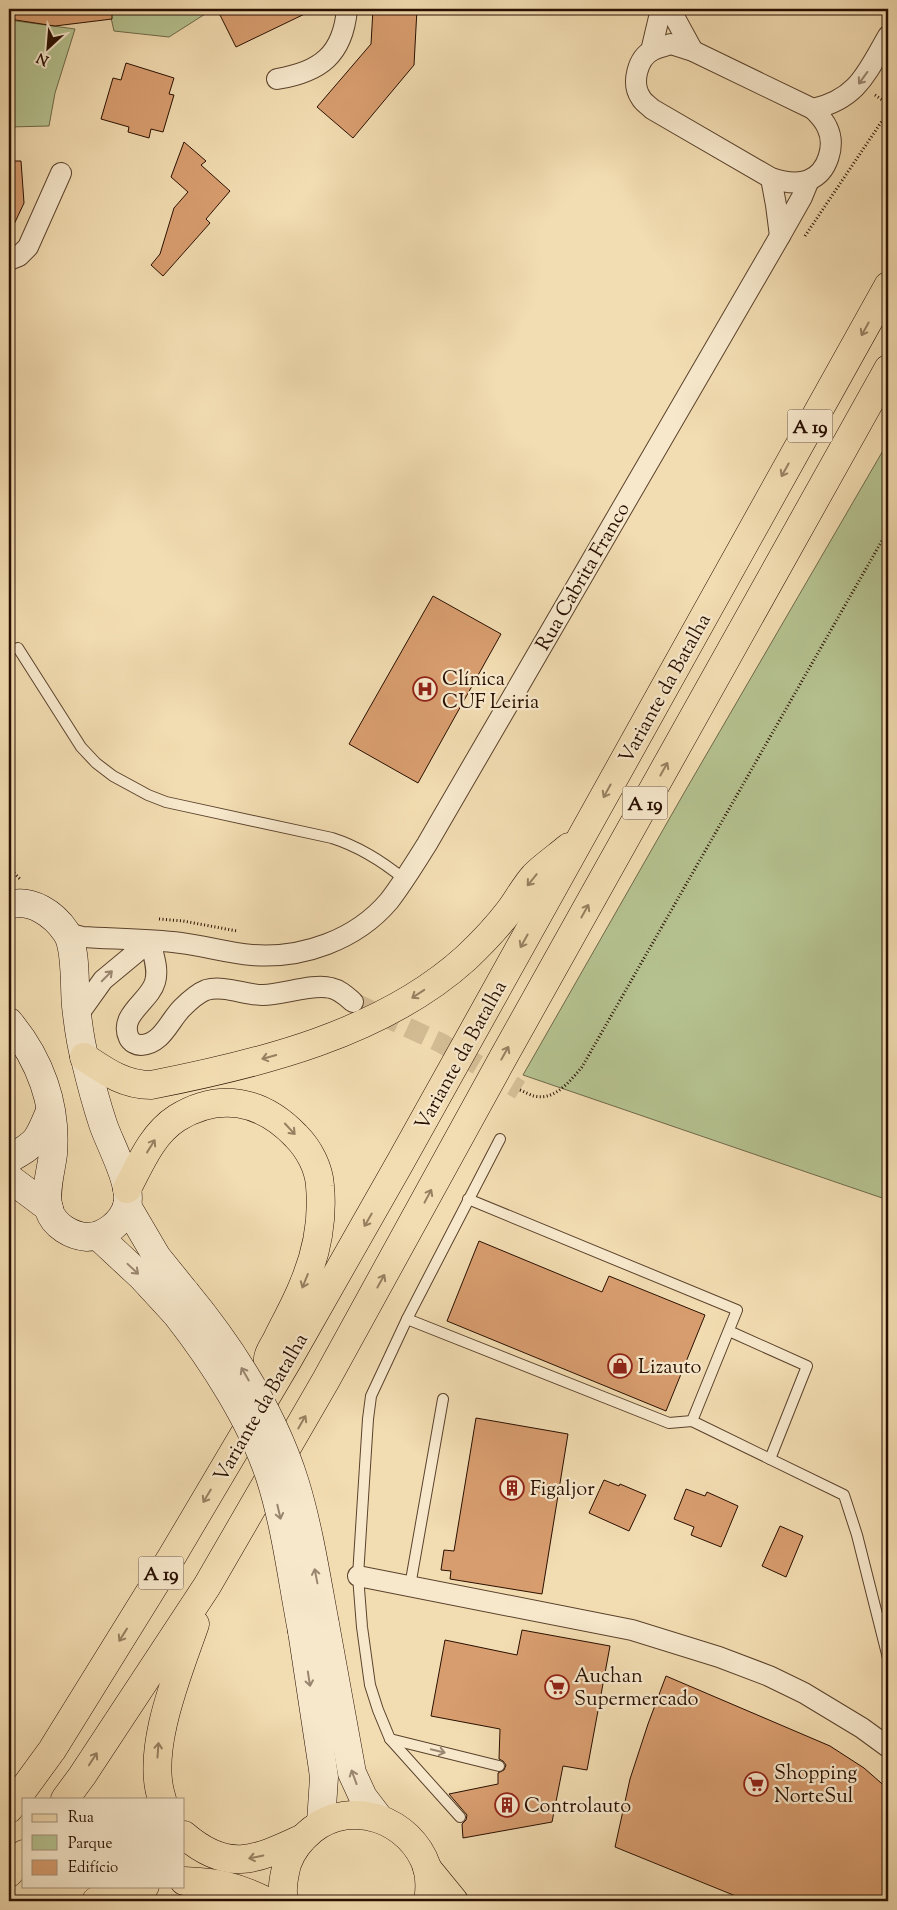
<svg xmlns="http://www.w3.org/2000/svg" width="897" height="1910" viewBox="0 0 897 1910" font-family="'Sorts Mill Goudy',serif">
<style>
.green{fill:#b5c290;stroke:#6e6848}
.building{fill:#d89d6f;stroke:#280f00}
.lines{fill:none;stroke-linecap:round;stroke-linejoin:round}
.minor-tunnel{stroke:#d4bd96;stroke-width:20;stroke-dasharray:20 10;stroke-linecap:butt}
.service-casing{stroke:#5a422c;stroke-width:12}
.minor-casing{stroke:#5a422c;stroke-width:22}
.secondary-casing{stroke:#280f00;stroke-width:29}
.primary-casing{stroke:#280f00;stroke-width:29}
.motorway-casing{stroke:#280f00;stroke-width:29}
.path{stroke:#280f00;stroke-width:3;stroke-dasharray:1 2.5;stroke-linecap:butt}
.service{stroke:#f7e8cc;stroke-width:10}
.minor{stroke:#f7e8cc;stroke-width:20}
.secondary{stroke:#f7e8cc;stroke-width:28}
.primary{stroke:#f2dcb1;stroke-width:28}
.motorway{stroke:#f2dcb1;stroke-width:28}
.secondary-bridge-casing{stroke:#280f00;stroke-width:29;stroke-linecap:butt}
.secondary-bridge{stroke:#f7e8cc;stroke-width:28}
.oneway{stroke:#9a8670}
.oneway2{stroke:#978061}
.labels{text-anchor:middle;stroke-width:4.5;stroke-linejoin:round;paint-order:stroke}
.shield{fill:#f7e8cc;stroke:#66503d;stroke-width:1}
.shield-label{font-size:19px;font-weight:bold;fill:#280f00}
.street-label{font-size:20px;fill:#280f00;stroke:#f7e8cc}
.poi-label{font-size:20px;fill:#280f00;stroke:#f7e8cc;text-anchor:start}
</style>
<rect width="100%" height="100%" fill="#f2dcb1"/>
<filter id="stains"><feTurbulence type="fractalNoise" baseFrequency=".004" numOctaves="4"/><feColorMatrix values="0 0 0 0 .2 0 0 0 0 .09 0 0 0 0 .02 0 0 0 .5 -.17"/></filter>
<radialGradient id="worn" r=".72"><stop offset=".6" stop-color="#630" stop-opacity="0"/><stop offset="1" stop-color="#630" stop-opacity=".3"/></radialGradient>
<g class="green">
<polygon points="109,9 213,9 169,37 114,31"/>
<polygon points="9,20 75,29 55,93 49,126 9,127"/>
<polygon points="888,442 888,1200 523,1075 684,793"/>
</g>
<g class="building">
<polygon points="9,9 112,9 112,19 55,26 9,19"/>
<polygon points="217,9 315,9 236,47"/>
<polygon points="373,9 417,9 414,65 353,138 317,107 371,44"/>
<polygon points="126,63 174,78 169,94 174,95 163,132 151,129 149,138 128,132 129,127 101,119 113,78 121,80"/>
<polygon points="184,142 206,161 201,165 230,191 206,219 210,223 163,276 151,265 160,254 174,208 188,192 171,177"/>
<polygon points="9,161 21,161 24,203 9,235"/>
<polygon points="433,596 501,634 418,783 349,744"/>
<polygon points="479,1241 602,1292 609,1276 705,1315 666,1411 447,1321"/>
<polygon points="476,1418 568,1434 542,1594 450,1579 451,1571 441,1570 444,1550 454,1551"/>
<polygon points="604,1480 619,1486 620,1484 646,1495 629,1531 589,1513"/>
<polygon points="686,1489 705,1496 707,1492 738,1506 721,1547 691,1535 694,1527 674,1519"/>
<polygon points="780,1526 803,1536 786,1577 762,1566"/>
<polygon points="522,1630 610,1646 587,1770 563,1766 552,1822 463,1838 462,1824 466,1820 467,1815 449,1794 498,1784 498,1773 504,1770 506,1765 503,1761 499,1759 500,1729 431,1716 445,1640 517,1655"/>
<polygon points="666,1676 830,1746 864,1768 888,1789 888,1901 748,1901 615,1847 630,1779 648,1724"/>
</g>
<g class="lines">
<polyline class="minor-tunnel" points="353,1002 441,1043 520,1090"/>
<g class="service-casing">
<g id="service">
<path d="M18 648 81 747 96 763 113 776 148 795 166 802 332 838C360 847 382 861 404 879"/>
<polyline points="468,1199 737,1310 692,1421 844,1495 857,1535 888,1658"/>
<polyline points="407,1319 669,1423 692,1421"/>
<polyline points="729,1331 807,1366 770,1459"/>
<polyline points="410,1586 443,1399"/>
<polyline points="390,1739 499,1766"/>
<polyline points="460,1817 390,1739 378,1710 370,1685 362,1627 358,1576 368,1419 371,1396 407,1319 500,1139"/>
</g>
</g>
<g class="minor-casing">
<g id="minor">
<polyline points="670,9 693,51"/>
<path d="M671 44 693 51 813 109C818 114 824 120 827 127 836 145 828 172 809 180 796 185 783 182 771 178L652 109C649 106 643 102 641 98 631 84 637 58 653 50 659 47 665 46 671 44Z"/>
<polyline points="651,51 661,9"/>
<path d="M277 79C320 72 343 55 347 9"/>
<path d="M813 109C858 99 867 72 888 36"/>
<polyline points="771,178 776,205 780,236"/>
<polyline points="9,260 19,256 28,247 61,173"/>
<path d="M67 933 82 937C115 939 148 939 181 943 205 946 228 953 252 955 302 959 356 940 389 901 403 883 415 863 427 844L780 236 802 197 809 180"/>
<path d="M150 941C153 954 159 969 155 982 150 1001 118 1015 129 1038 131 1042 136 1045 141 1045 162 1044 169 1021 182 1008 188 1002 198 993 206 990 224 985 245 995 263 995 282 995 313 983 331 988 340 990 346 996 353 1002"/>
<polyline points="78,1015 103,980 150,941"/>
<polyline points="358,1576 632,1630 719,1657 769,1676 804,1693 862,1728 888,1747"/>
</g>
</g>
<g class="secondary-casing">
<g id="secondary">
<path d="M9 905C31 898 54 914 66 932 77 947 74 988 76 1006 78 1024 80 1042 85 1059 90 1080 96 1103 103 1124 110 1145 133 1185 127 1206 122 1223 104 1237 87 1237 72 1236 54 1226 49 1210 44 1193 51 1171 53 1154 57 1105 40 1059 9 1022"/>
<path d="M9 1159C37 1143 38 1141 50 1111"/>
<polyline points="9,1178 49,1208"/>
<polyline points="127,1206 157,1257 186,1293"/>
<polyline points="98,1236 142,1277 177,1315"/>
<polyline points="325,1624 352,1773 363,1797 379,1818"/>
<polyline points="302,1631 322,1763 324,1777 321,1823"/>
</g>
</g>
<g class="primary-casing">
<g id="primary">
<polyline points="427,1868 454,1901"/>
<path d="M284 1901C281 1889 284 1876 287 1864 292 1850 301 1839 312 1830 352 1798 411 1820 427 1867 430 1878 430 1890 428 1901"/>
</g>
</g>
<g class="motorway-casing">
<g id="motorway">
<path d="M84 1057C105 1071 124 1085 151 1085 259 1064 382 1034 466 958 482 943 497 927 510 910 518 899 525 886 534 876 544 866 557 857 569 847"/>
<path d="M127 1189C140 1164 152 1134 177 1118 219 1092 262 1100 296 1136 309 1149 319 1168 320 1186 323 1219 317 1252 304 1283 297 1301 287 1319 278 1337 275 1344 269 1351 268 1358 267 1366 268 1376 268 1384"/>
<polyline points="65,1799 82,1776 207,1586 326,1380 504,1056 888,369"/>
<path d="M162 1799C145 1750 179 1671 195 1624"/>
<polyline points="9,1809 52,1750 171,1558 288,1360 401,1161 888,286"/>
<path d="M184 1835C227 1872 254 1861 301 1839"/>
<polyline points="9,1873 24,1854"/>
<path d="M184 1881C217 1882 236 1886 266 1901"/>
<polyline points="96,1901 145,1886"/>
</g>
</g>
<g class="path">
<polyline points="875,95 888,104"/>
<polyline points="805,236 888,112"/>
<polyline points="9,868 21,880"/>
<polyline points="159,919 183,921 237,931"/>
<path d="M520 1090C525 1092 530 1095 534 1096 555 1101 570 1081 582 1067L888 530"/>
</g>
<use href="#service" class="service"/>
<use href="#minor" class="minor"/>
<use href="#secondary" class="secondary"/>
<use href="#primary" class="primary"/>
<use href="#motorway" class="motorway"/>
<g class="secondary-bridge-casing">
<g id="secondary-bridge">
<path d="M186 1293C233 1350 273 1412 295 1483 309 1529 316 1576 325 1624"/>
<path d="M177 1315C213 1361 252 1422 270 1477 286 1527 292 1580 302 1631"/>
</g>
</g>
<use href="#secondary-bridge" class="secondary-bridge"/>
</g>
<defs><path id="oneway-shaft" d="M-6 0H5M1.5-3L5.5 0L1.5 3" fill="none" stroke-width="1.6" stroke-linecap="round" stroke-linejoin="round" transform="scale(1.25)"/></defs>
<g class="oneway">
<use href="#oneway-shaft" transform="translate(863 78) rotate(126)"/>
<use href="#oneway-shaft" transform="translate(107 976) rotate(-45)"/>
<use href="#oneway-shaft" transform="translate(133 1269) rotate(43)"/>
<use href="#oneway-shaft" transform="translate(245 1374) rotate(-120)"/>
<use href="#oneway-shaft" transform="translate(279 1512) rotate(77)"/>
<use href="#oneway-shaft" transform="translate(316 1576) rotate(-101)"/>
<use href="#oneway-shaft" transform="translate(309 1679) rotate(81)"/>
<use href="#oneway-shaft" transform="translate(438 1751) rotate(14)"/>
<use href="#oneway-shaft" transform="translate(354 1777) rotate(-110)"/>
</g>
<g class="oneway2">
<use href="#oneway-shaft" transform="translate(865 329) rotate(119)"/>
<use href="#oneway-shaft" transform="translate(785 470) rotate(119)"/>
<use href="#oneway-shaft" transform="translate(664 769) rotate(-61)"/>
<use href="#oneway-shaft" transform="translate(607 791) rotate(119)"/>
<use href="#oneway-shaft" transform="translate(532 880) rotate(129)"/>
<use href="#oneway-shaft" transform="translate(585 911) rotate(-61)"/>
<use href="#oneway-shaft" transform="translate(524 941) rotate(119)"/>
<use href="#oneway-shaft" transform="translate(418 994) rotate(147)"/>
<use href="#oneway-shaft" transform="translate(505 1053) rotate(-61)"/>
<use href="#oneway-shaft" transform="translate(269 1057) rotate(164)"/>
<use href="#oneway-shaft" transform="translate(290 1129) rotate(47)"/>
<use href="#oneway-shaft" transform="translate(151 1146) rotate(-58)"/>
<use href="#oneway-shaft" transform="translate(428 1196) rotate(-62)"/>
<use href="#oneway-shaft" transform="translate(368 1220) rotate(120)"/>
<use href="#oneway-shaft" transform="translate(305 1281) rotate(112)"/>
<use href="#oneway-shaft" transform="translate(381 1281) rotate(-61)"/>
<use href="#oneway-shaft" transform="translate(302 1422) rotate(-60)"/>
<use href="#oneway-shaft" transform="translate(207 1496) rotate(121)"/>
<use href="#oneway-shaft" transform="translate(123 1635) rotate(122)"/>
<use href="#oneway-shaft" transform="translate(158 1750) rotate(-86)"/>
<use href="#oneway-shaft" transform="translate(93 1759) rotate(-57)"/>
<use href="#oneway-shaft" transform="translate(256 1857) rotate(168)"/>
</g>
<defs>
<g id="hospital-ring" transform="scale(1.25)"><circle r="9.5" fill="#f7e8cc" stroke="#8f2418" stroke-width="1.5"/><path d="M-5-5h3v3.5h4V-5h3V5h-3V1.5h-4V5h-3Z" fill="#8f2418"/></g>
<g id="shop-ring" transform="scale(1.25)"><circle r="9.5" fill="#f7e8cc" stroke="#8f2418" stroke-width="1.5"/><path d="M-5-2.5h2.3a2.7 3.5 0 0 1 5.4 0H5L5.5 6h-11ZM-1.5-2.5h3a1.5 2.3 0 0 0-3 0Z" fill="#8f2418"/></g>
<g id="building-ring" transform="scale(1.25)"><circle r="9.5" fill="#f7e8cc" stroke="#8f2418" stroke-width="1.5"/><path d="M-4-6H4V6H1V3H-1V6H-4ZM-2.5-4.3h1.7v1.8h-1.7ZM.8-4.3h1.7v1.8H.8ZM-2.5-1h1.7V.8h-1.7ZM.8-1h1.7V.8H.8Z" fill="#8f2418"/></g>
<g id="supermarket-ring" transform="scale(1.25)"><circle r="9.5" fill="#f7e8cc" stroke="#8f2418" stroke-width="1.5"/><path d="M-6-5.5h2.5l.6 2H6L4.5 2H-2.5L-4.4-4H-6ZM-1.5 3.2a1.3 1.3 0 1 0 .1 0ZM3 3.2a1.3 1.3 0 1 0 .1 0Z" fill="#8f2418"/></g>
</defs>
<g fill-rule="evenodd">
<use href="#hospital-ring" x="425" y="689"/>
<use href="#shop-ring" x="620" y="1366"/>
<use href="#building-ring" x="512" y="1488"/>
<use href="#supermarket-ring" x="557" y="1687"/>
<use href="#supermarket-ring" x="756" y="1784"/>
<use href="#building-ring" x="507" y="1805"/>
</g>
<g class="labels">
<g class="shield">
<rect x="787.5" y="409.5" width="45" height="33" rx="4"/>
<rect x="622.5" y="786.5" width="45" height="33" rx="4"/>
<rect x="138.5" y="1556.5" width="45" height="33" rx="4"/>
</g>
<g class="shield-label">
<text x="810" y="433">A 19</text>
<text x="645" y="810">A 19</text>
<text x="161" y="1580">A 19</text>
</g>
<g class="street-label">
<text transform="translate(582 576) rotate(-60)" y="7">Rua Cabrita Franco</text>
<text transform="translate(664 688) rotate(-61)" y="7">Variante da Batalha</text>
<text transform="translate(460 1055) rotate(-61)" y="7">Variante da Batalha</text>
<text transform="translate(260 1407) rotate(-60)" y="7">Variante da Batalha</text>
</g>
<g class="poi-label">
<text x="442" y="685">Clínica<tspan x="442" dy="23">CUF Leiria</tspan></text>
<text x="638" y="1373">Lizauto</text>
<text x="530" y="1495">Figaljor</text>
<text x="574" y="1682">Auchan<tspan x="574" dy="23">Supermercado</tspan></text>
<text x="774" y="1779">Shopping<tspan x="774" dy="23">NorteSul</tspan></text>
<text x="524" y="1812">Controlauto</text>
</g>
</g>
<rect width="897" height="1910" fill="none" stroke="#f2dcb1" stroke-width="30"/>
<rect x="10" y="10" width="877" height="1890" fill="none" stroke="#280f00" stroke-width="2.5"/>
<rect x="15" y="15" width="867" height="1880" fill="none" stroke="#280f00"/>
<rect x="22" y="1798" width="162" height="90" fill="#f7e8cc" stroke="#a4917a"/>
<rect x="32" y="1814" width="25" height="8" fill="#f2dcb1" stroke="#a4917a"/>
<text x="68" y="1822" font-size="15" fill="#280f00">Rua</text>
<rect x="32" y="1835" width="25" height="15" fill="#b5c290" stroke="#a4917a"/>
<text x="68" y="1848" font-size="15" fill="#280f00">Parque</text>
<rect x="32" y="1860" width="25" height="15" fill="#d89d6f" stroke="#a4917a"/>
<text x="68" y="1872" font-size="15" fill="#280f00">Edifício</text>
<g transform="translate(48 48) rotate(206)" stroke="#f7e8cc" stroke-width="4" paint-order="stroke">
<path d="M0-4L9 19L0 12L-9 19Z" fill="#280f00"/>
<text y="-8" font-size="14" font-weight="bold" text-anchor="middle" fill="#280f00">N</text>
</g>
<rect width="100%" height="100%" filter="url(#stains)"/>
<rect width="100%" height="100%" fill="url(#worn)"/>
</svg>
